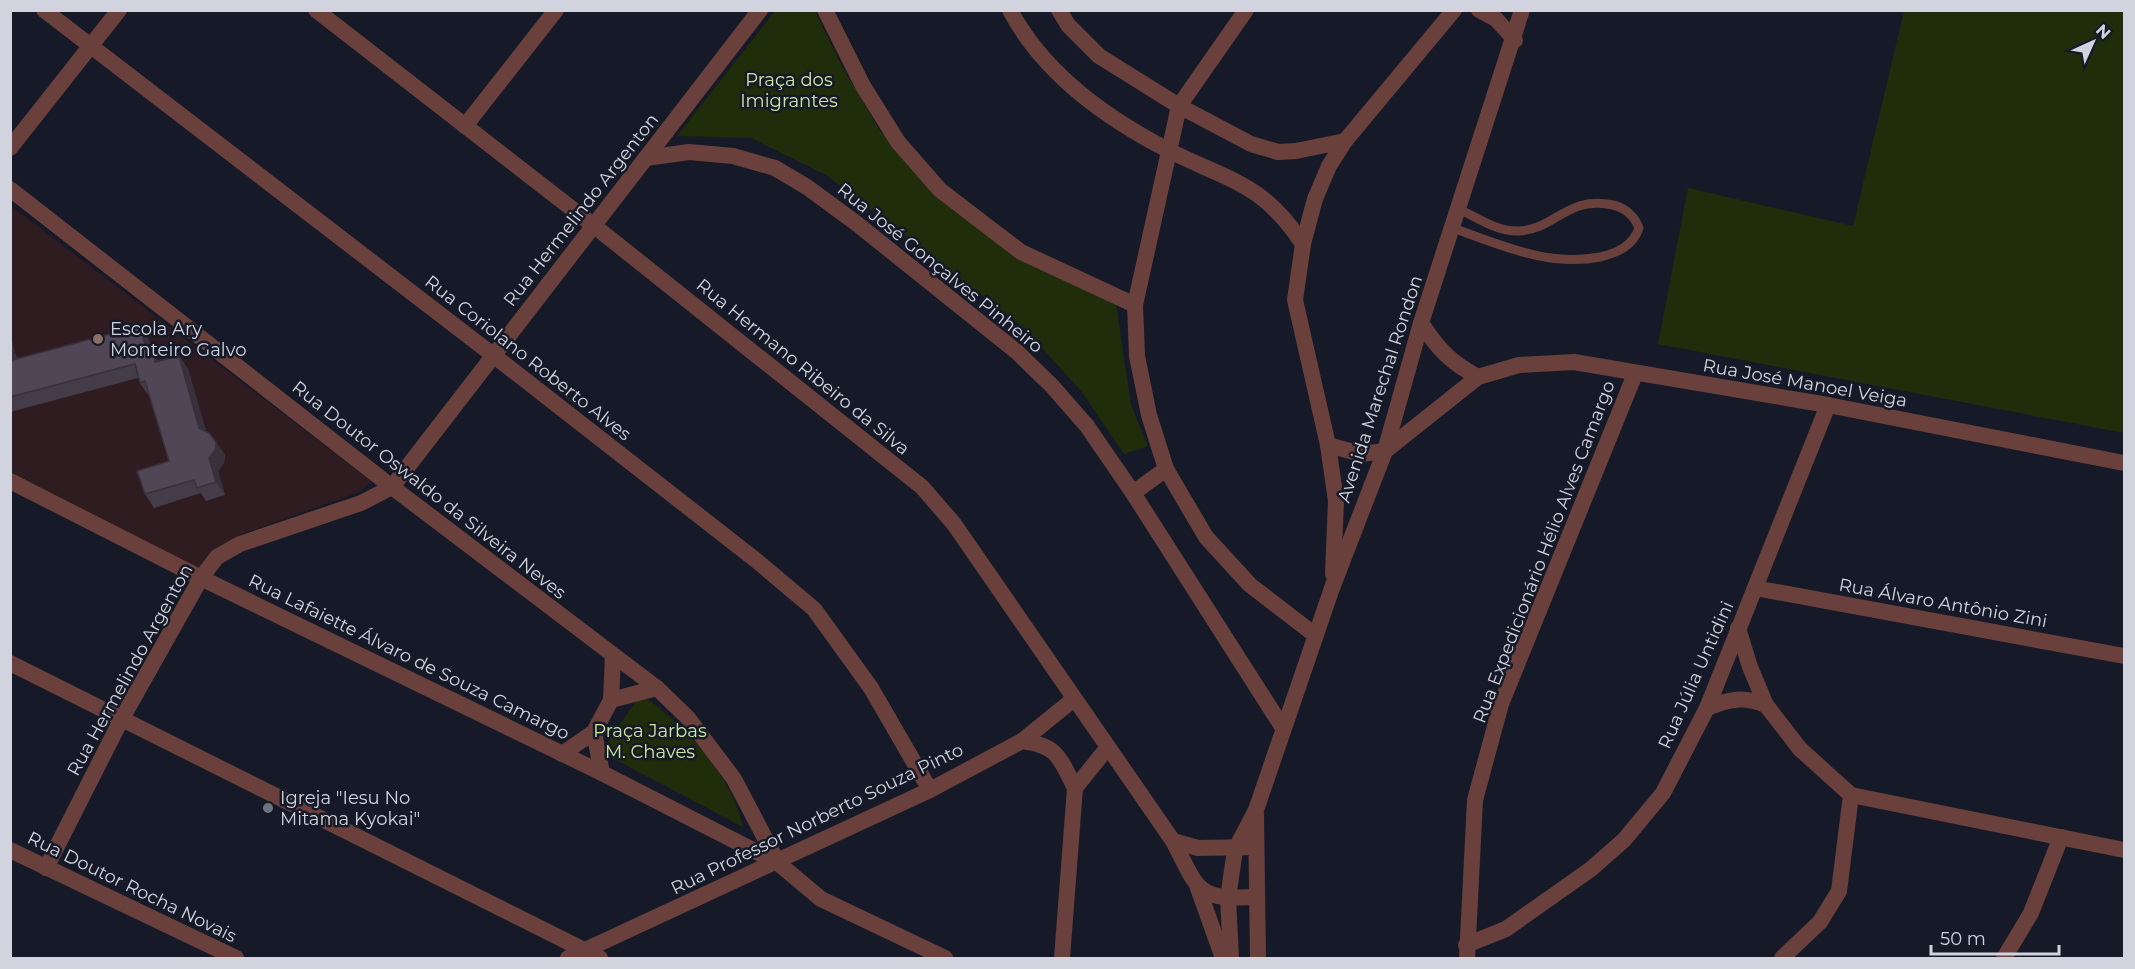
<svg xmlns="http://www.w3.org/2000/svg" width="2135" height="969" viewBox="0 0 2135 969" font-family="Montserrat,sans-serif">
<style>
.education{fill:#2e1c20}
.green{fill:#202d0a}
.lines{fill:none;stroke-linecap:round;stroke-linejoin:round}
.service{stroke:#69403c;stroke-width:9}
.minor{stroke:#69403c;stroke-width:16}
.tertiary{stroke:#69403c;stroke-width:16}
.wall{fill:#453c49}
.shaded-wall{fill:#38313c}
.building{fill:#504655;stroke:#38313c;stroke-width:1.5}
.education-dot{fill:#8d6e63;stroke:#161a28;stroke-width:2}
.worship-dot{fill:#6b7280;stroke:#161a28;stroke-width:2}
.labels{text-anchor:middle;stroke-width:5;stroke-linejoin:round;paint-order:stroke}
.park-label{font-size:18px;fill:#cae9a1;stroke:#161a28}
.street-label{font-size:18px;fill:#d1d4de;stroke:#161a28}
.poi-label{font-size:18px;fill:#d1d4de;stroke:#161a28;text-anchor:start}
</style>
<rect width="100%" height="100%" fill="#161a28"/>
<polygon class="education" points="10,205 371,481 360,492 242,534 213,550 199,569 11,472"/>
<g class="green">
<polygon points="775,11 815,11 842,66 879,129 915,173 955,212 1115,297 1131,405 1148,446 1124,454 1081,391 1024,328 826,175 751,138 677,136"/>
<polygon points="1904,11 2124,11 2124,433 1658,344 1688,188 1853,226"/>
<path d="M641 694C685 726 730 772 743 827L601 752Z"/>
</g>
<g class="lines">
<path class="service" d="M1453 228C1501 245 1548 267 1600 257 1617 253 1633 246 1639 228 1635 217 1626 208 1613 205 1568 195 1556 229 1519 231 1497 232 1478 218 1459 209"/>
<g class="minor">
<polyline points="44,10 493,355 757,561 814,609 871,688 930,790"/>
<path d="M316 10 593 225 922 487 954 524 1173 841C1199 890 1195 900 1255 897"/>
<polyline points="825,10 863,86 898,142 940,190 1021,252 1135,305"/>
<polyline points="1246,10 1179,106 1135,305 1137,356 1149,415 1166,469 1206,537 1250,585 1315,635"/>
<polyline points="465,126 556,10"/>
<polyline points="10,148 119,10"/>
<polyline points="646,158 689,152 733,156 775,168 807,187 856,223 1017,352 1052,386 1087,426 1133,493 1283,728"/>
<polyline points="10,189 392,487 657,688 688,718 734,779 778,863"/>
<path d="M1421 323C1439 350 1450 362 1478 377"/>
<polyline points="1385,451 1478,377 1519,365 1574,362 1828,405 2124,463"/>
<polyline points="10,481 201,578 602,773 778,863 821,899 945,958"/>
<polyline points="1133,493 1166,469"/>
<polyline points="1755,588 2124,656"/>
<polyline points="1738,628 1750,667 1766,705 1800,749 1851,795 2124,850"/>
<polyline points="10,663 600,958"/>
<polyline points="611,700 657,688"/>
<path d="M1707 708C1729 699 1744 696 1766 705"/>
<polyline points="594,732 602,773"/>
<path d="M1022 741C1058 745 1060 759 1075 788"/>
<polyline points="562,754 594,732 611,700 613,655"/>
<polyline points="1075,788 1108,747"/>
<polyline points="1173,841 1198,848 1255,847"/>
<polyline points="10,850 236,958"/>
<polyline points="46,868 121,720 201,578 217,557 240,544 361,503 392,487 760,10"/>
<polyline points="1466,945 1506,929 1591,869 1624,840 1663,793 1707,708 1828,405"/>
<polyline points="568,958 930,790 1022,741 1074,699"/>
<polyline points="1062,958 1075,788"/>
<polyline points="1467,958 1475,800 1501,704 1635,374"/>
<polyline points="1782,958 1820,922 1839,891 1851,795"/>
<polyline points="2004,958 2031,913 2061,837"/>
</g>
<g class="tertiary">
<path d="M1010 10C1043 73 1106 118 1168 150 1229 181 1262 182 1303 244"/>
<polyline points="1059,10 1068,25 1099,56 1179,106 1251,144 1278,152 1296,151 1345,141"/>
<polyline points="1479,10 1496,19 1515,40"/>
<polyline points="1328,445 1361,454 1385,451"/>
<polyline points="1333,574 1336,501 1328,445 1295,300 1303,244 1315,199 1329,166 1345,141 1454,10"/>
<polyline points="1256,815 1258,958"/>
<polyline points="1198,888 1223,958"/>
<polyline points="1231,958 1228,898 1235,850 1256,810 1332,588 1385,451 1421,323 1522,10"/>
</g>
</g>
<polygon class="wall" points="10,335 17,359 149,340 153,355 158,361 179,356 188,369 206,431 209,433 225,455 224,463 218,471 225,495 206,501 201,493 154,508 145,494 169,461 149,396 140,383 138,378 10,412"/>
<g class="shaded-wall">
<polygon points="140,326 149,340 157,370 148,357"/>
<polygon points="10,335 21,374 12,360 10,356"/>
<polygon points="179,356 188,369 209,441 199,428"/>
<polygon points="216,442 225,455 224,463 218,471 225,495 216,482 209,458"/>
</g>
<polygon class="building" points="140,326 148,357 154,355 155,362 179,356 199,428 209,433 216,442 215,450 209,458 216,482 197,488 194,480 145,494 137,471 169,461 145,381 140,383 135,364 10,397 10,356 12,360"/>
<circle class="education-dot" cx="98" cy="339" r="6"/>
<circle class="worship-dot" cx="268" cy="808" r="6"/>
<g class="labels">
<g class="park-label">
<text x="789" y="86">Praça dos<tspan x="789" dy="21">Imigrantes</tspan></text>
<text x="650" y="737">Praça Jarbas<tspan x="650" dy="21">M. Chaves</tspan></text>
</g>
<g class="street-label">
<text transform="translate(581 210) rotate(-52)" y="6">Rua Hermelindo Argenton</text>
<text transform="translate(940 268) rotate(39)" y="6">Rua José Gonçalves Pinheiro</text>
<text transform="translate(528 358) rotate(38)" y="6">Rua Coriolano Roberto Alves</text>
<text transform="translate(803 367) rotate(39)" y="6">Rua Hermano Ribeiro da Silva</text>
<text transform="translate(1805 383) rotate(10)" y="6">Rua José Manoel Veiga</text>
<text transform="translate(1380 389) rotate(-72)" y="6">Avenida Marechal Rondon</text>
<text transform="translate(429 490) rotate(38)" y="6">Rua Doutor Oswaldo da Silveira Neves</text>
<text transform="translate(1544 552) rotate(-69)" y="6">Rua Expedicionário Hélio Alves Camargo</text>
<text transform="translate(1943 603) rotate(10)" y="6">Rua Álvaro Antônio Zini</text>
<text transform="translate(409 657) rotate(26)" y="6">Rua Lafaiette Álvaro de Souza Camargo</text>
<text transform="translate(130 670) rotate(-61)" y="6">Rua Hermelindo Argenton</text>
<text transform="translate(1696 675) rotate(-66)" y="6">Rua Júlia Untidini</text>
<text transform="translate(817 819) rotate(-26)" y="6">Rua Professor Norberto Souza Pinto</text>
<text transform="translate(132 887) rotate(26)" y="6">Rua Doutor Rocha Novais</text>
</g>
<g class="poi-label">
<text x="110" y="335">Escola Ary<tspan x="110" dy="21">Monteiro Galvo</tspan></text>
<text x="280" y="804">Igreja "Iesu No<tspan x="280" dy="21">Mitama Kyokai"</tspan></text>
</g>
</g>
<rect width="2135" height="969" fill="none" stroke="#d1d4de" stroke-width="24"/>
<g transform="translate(2093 42) rotate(45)" stroke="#161a28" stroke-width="4.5" paint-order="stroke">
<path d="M0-4.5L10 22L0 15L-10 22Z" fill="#d1d4de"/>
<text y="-9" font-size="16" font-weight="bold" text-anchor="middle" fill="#d1d4de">N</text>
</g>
<path d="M1931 945v9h128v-9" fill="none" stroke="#d1d4de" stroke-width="3"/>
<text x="1940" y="945" font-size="18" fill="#d1d4de" stroke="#161a28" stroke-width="4.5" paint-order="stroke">50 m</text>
</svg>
